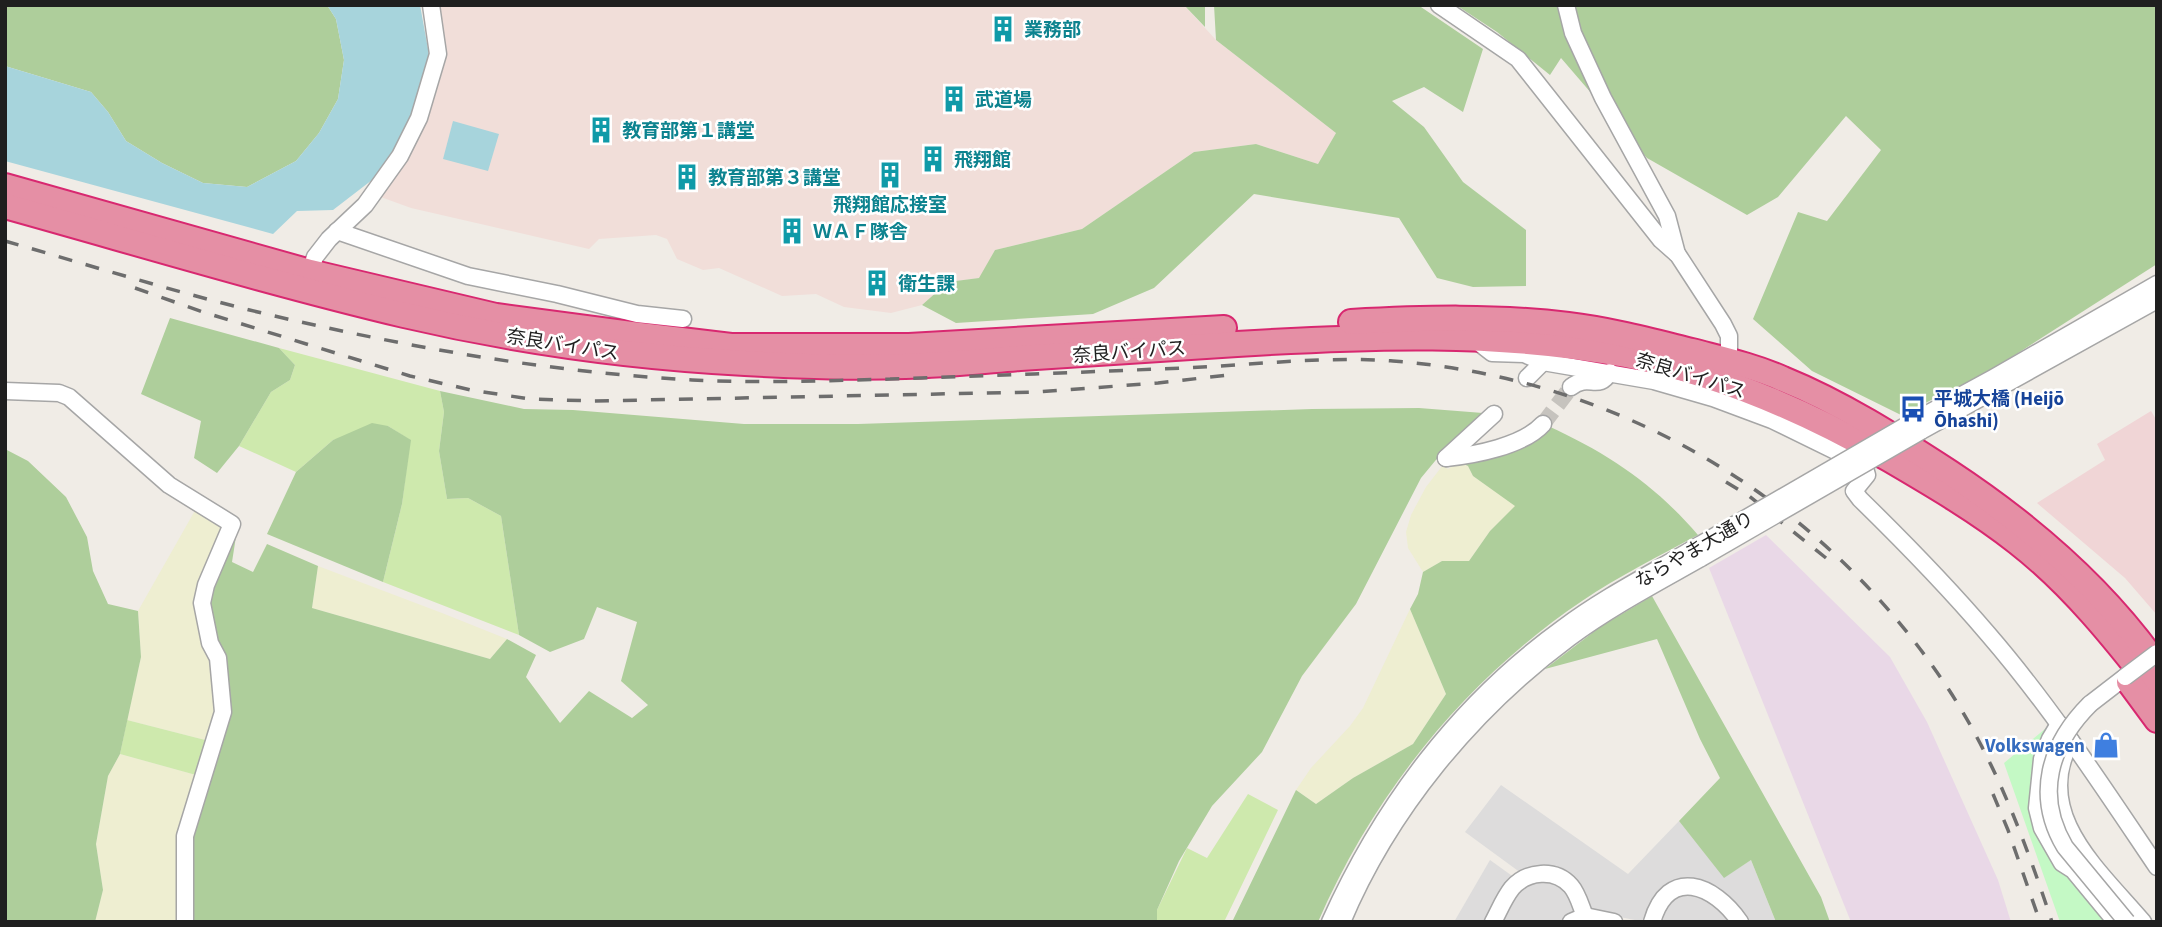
<svg xmlns="http://www.w3.org/2000/svg" width="2162" height="927" viewBox="0 0 2162 927" font-family="'Source Sans 3','Noto Sans JP',sans-serif">
<style>
.residential{fill:#dddcdc}
.commercial{fill:#f0d5d6}
.industrial{fill:#e9d8e7}
.military{fill:#f1ded9}
.farmland{fill:#eeeed1}
.grass{fill:#cee9ad}
.forest{fill:#aece9b}
.park{fill:#c4f9c5}
.water{fill:#a7d4dc}
.lines{fill:none;stroke-linecap:round;stroke-linejoin:round}
.minor-tunnel{stroke:#c6c3be;stroke-width:16;stroke-dasharray:16 8;stroke-linecap:butt}
.minor-casing{stroke:#a6a6a6;stroke-width:19}
.highway-casing{stroke:#d82870;stroke-width:28}
.minor{stroke:#fff;stroke-width:16}
.highway{stroke:#e58fa5;stroke-width:24}
.rail{stroke:#6d6d6d;stroke-width:3.5;stroke-dasharray:14 14;stroke-linecap:butt}
.minor-bridge-casing{stroke:#a6a6a6;stroke-width:19;stroke-linecap:butt}
.minor-bridge{stroke:#fff;stroke-width:16}
.labels{text-anchor:middle;stroke-width:5;stroke-linejoin:round;paint-order:stroke}
.culture-label{font-size:19px;font-weight:bold;fill:#0d838f;stroke:#fff;text-anchor:start}
.street-label{font-size:19px;fill:#1f1f1f;stroke:#fff}
.transit-label{font-size:19px;font-weight:bold;fill:#164399;stroke:#fff;text-anchor:start}
.shop-label{font-size:19px;font-weight:bold;fill:#366cbe;stroke:#fff;text-anchor:end}
</style>
<rect width="100%" height="100%" fill="#f0ece6"/>
<g class="residential">
<polygon points="1501,785 1628,874 1679,821 1724,877 1751,860 1776,922 1746,922 1708,884 1694,880 1666,886 1661,890 1652,902 1648,916 1640,921 1594,912 1587,906 1580,890 1521,873 1465,832"/>
<polygon points="1490,860 1515,878 1488,922 1454,922"/>
<polygon points="1549,880 1567,891 1575,909 1572,915 1560,922 1500,922 1515,892 1528,883"/>
<polygon points="1680,892 1704,895 1733,922 1662,922 1660,918 1663,906"/>
</g>
<polygon class="commercial" points="2151,411 2157,421 2157,615 2125,578 2037,503 2105,460 2097,444"/>
<polygon class="industrial" points="1766,535 1890,657 1927,722 1998,880 2011,922 1851,922 1709,568"/>
<polygon class="military" points="437,5 1184,5 1216,40 1336,133 1318,164 1256,144 1194,152 1082,229 995,250 980,278 948,282 922,305 891,313 844,307 816,294 782,296 719,268 703,270 677,259 667,239 656,235 599,239 589,249 411,208 378,196 423,121"/>
<g class="farmland">
<polygon points="1459,462 1468,466 1473,476 1516,506 1490,531 1469,561 1442,561 1423,572 1408,548 1406,532 1411,515 1426,487 1443,465 1448,469"/>
<polygon points="197,507 227,525 222,695 209,741 127,720 141,657 138,611"/>
<polygon points="318,566 442,613 507,639 490,659 312,608"/>
<polygon points="1410,609 1446,694 1413,744 1353,778 1316,804 1296,790 1311,768 1350,726 1363,708"/>
<polygon points="120,754 196,775 182,838 177,901 182,922 95,922 103,890 96,844 108,776"/>
</g>
<g class="grass">
<polygon points="279,348 440,391 444,412 439,451 447,499 468,498 501,516 519,635 383,582 402,504 410,440 388,426 333,440 296,472 239,446 271,392 290,380 295,365"/>
<polygon points="127,720 209,741 196,775 120,754"/>
<polygon points="1248,794 1278,810 1224,922 1157,922 1157,910 1187,848 1207,858"/>
</g>
<g class="forest">
<polygon points="5,5 327,5 336,19 344,60 338,99 319,133 296,161 247,187 203,183 162,163 126,141 108,112 91,92 5,66"/>
<polygon points="1184,5 1205,5 1205,27"/>
<polygon points="1214,5 1418,5 1483,49 1463,112 1424,87 1392,101 1424,127 1463,182 1526,230 1526,286 1473,287 1437,278 1399,218 1254,194 1154,288 1093,314 956,323 922,305 948,282 979,278 995,250 1082,229 1194,152 1256,144 1318,164 1336,133 1216,40"/>
<polygon points="1456,5 2157,5 2157,264 1990,371 1901,415 1812,371 1753,319 1798,212 1827,221 1881,150 1846,116 1778,197 1747,215 1647,158 1561,58 1550,75 1497,32"/>
<polygon points="170,318 279,348 295,365 290,380 271,392 239,446 217,473 194,458 201,421 141,394"/>
<polygon points="440,391 524,409 573,410 744,424 858,424 1312,409 1419,408 1483,413 1440,455 1421,478 1356,604 1302,676 1262,752 1212,806 1179,861 1157,910 1157,922 188,922 188,832 229,691 227,670 214,641 206,600 237,530 232,562 253,572 267,544 318,566 312,608 490,659 507,639 536,655 526,677 560,723 589,691 632,718 648,705 621,681 637,622 597,607 584,639 550,652 519,635 501,516 468,498 447,499 439,451 444,412"/>
<polygon points="372,423 388,426 411,440 402,504 383,582 267,534 296,472 333,440"/>
<path d="M1548 426C1609 454 1654 484 1698 535 1659 556 1619 576 1582 601 1465 680 1374 793 1318 922H1232L1296 790 1316 804 1353 778 1413 744 1446 694 1410 609 1418 594 1423 572 1442 561H1469L1490 531 1515 506 1473 476 1468 466 1459 462 1532 443 1543 436Z"/>
<polygon points="5,449 28,461 66,497 87,537 93,571 108,604 138,611 141,657 120,754 108,776 96,844 103,890 95,922 5,922"/>
<polygon points="1652,596 1821,897 1830,922 1776,922 1751,860 1724,878 1679,821 1720,778 1700,739 1657,639 1545,669 1600,627"/>
</g>
<polygon class="park" points="2051,724 2042,751 2105,918 2099,922 2060,922 2004,763"/>
<g class="water">
<polygon points="327,5 420,5 430,60 411,117 385,170 333,210 297,211 273,234 5,161 5,66 91,92 108,112 126,141 162,163 203,183 247,187 296,161 319,133 338,99 344,60 336,19"/>
<polygon points="453,121 499,134 488,171 443,159"/>
</g>
<g class="lines">
<polyline class="minor-tunnel" points="1543,424 1571,387"/>
<g class="minor-casing">
<g id="minor">
<polyline points="1439,5 1518,59 1661,240 1678,255 1723,324 1729,336 1729,351"/>
<polyline points="1566,5 1573,33 1603,98 1667,216 1677,254"/>
<polyline points="337,231 468,276 557,294 637,314 683,319"/>
<polyline points="307,280 315,257 329,239 365,205 400,156 419,118 438,54 431,5"/>
<path d="M1474 339 1492 353 1524 354 1543 362 1654 381 1713 398 1772 420 1864 465 1867 475 1854 491 1860 499C1904 542 1948 587 1988 634 2051 707 2103 787 2157 867"/>
<polyline points="1527,378 1543,362"/>
<path d="M1571 387C1590 373 1598 392 1610 372"/>
<polyline points="5,391 59,393 69,397 169,485 232,524 206,585 202,603 210,643 218,658 223,712 185,836 185,922"/>
<polyline points="1914,421 1993,378 2157,284"/>
<polyline points="1921,431 2157,300"/>
<path d="M1446 458C1475 455 1523 446 1543 424"/>
<polyline points="1446,458 1494,414"/>
<polyline points="2090,704 2125,677"/>
<polyline points="2059,724 2050,739 2042,759 2037,808 2042,828 2062,863 2073,870 2116,922"/>
<path d="M2071 741C2031 814 2099 870 2143 922"/>
<path d="M1330 922C1382 806 1459 703 1563 628 1603 598 1648 575 1691 550"/>
<path d="M1342 922C1389 810 1472 710 1569 638 1611 607 1657 583 1701 558"/>
<path d="M1493 922C1499 911 1504 898 1512 888 1527 871 1555 868 1571 886 1578 894 1581 907 1585 916"/>
<polyline points="1571,922 1585,916 1614,922"/>
<path d="M1652 922C1668 866 1714 884 1740 922"/>
</g>
</g>
<g class="highway-casing">
<g id="highway">
<polyline points="5,186 310,272 496,316 631,334 731,346 909,346 1224,328"/>
<path d="M5 206C138 243 270 283 404 315 515 341 630 357 745 363 797 366 852 368 905 366 943 365 982 361 1020 358 1092 353 1165 349 1237 344 1367 336 1498 331 1626 355 1716 373 1803 410 1882 455 1928 482 1975 509 2017 542 2071 584 2115 639 2157 693"/>
<path d="M1351 322C1423 318 1496 316 1568 325 1610 330 1651 341 1692 351 1722 359 1754 366 1783 379 1842 403 1895 437 1949 472 2028 524 2102 587 2157 665"/>
<polyline points="2129,682 2157,720"/>
</g>
</g>
<use href="#minor" class="minor"/>
<use href="#highway" class="highway"/>
<g class="rail">
<path d="M5 241C106 270 207 302 310 324 435 352 564 373 692 380 758 383 824 381 890 379 988 376 1085 372 1183 368 1252 365 1323 356 1393 361 1616 378 1815 494 1941 678 1992 752 2024 837 2052 922"/>
<polyline points="135,288 203,312 410,376 471,390 530,399 594,401 1037,392 1158,383 1228,375"/>
<polyline points="1726,482 1749,496 1826,558"/>
<polyline points="1993,794 2008,830 2040,922"/>
</g>
<g class="minor-bridge-casing">
<g id="minor-bridge">
<polyline points="1691,550 1914,421"/>
<polyline points="1701,558 1921,431"/>
<polyline points="2125,677 2157,653"/>
<path d="M2090 704C2050 744 2034 795 2065 847L2127 922"/>
</g>
</g>
<use href="#minor-bridge" class="minor-bridge"/>
</g>
<defs>
<g id="building-bare" transform="scale(2.1)"><path d="M-4-6H4V6H1V3H-1V6H-4ZM-2.5-4.3h1.7v1.8h-1.7ZM.8-4.3h1.7v1.8H.8ZM-2.5-1h1.7V.8h-1.7ZM.8-1h1.7V.8H.8Z" fill="#0f9aa8" stroke="#fff" stroke-width="2.5" paint-order="stroke"/></g>
<g id="bus-bare" transform="scale(2.1)"><path d="M-5-6H5V4H4V6H2V4H-2V6H-4V4H-5ZM-3.5-4V0h7V-4ZM-3.5 1.2v1.5H-2V1.2ZM2 1.2v1.5H3.5V1.2Z" fill="#1a4fb4" stroke="#fff" stroke-width="2.5" paint-order="stroke"/></g>
<g id="shop-bare" transform="scale(2.1)"><path d="M-5-2.5h2.3a2.7 3.5 0 0 1 5.4 0H5L5.5 6h-11ZM-1.5-2.5h3a1.5 2.3 0 0 0-3 0Z" fill="#3f7fe0" stroke="#fff" stroke-width="2.5" paint-order="stroke"/></g>
</defs>
<g fill-rule="evenodd">
<use href="#building-bare" x="1003" y="29"/>
<use href="#building-bare" x="954" y="99"/>
<use href="#building-bare" x="601" y="130"/>
<use href="#building-bare" x="933" y="159"/>
<use href="#building-bare" x="890" y="175"/>
<use href="#building-bare" x="687" y="177"/>
<use href="#building-bare" x="792" y="231"/>
<use href="#building-bare" x="877" y="283"/>
<use href="#bus-bare" x="1913" y="409"/>
<use href="#shop-bare" x="2106" y="745"/>
</g>
<g class="labels">
<g class="culture-label">
<text x="1024" y="36">業務部</text>
<text x="975" y="106">武道場</text>
<text x="622" y="137">教育部第１講堂</text>
<text x="954" y="166">飛翔館</text>
<text x="708" y="184">教育部第３講堂</text>
<text x="890" y="211" text-anchor="middle">飛翔館応接室</text>
<text x="813" y="238">ＷＡＦ隊舎</text>
<text x="898" y="290">衛生課</text>
</g>
<g class="street-label">
<text transform="translate(563 344) rotate(9)" y="7">奈良バイパス</text>
<text transform="translate(1129 351) rotate(-4)" y="7">奈良バイパス</text>
<text transform="translate(1691 375) rotate(17)" y="7">奈良バイパス</text>
<text transform="translate(1694 549) rotate(-30)" y="7">ならやま大通り</text>
</g>
<g class="transit-label">
<text x="1934" y="405">平城大橋 (Heijō<tspan x="1934" dy="22">Ōhashi)</tspan></text>
</g>
<g class="shop-label">
<text x="2085" y="752">Volkswagen</text>
</g>
</g>
<rect width="2162" height="927" fill="none" stroke="#1f1f1f" stroke-width="14"/>
</svg>
